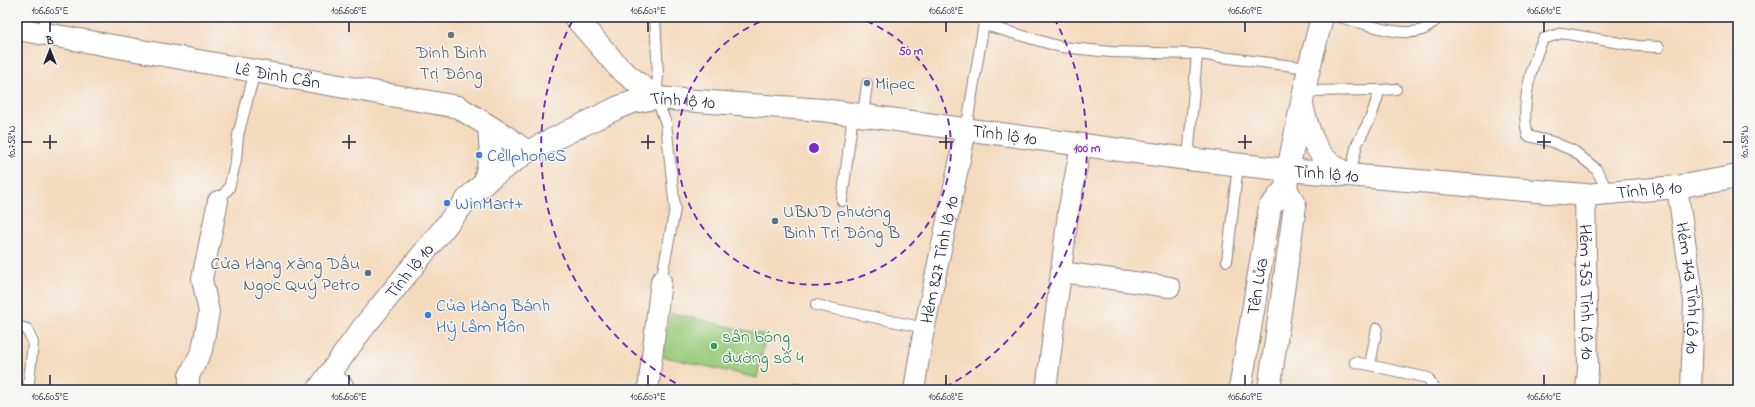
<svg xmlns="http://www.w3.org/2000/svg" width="1755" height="407" viewBox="0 0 1755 407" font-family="'Indie Flower',sans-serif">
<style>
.green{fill:#9acb7b;stroke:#5e765b}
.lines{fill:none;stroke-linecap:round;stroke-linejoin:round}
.service-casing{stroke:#8b7e7c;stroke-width:12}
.minor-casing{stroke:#8b7e7c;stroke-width:22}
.tertiary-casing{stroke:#8b7e7c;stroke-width:24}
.secondary-casing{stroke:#8b7e7c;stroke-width:24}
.primary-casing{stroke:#8b7e7c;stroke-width:24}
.service{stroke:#fff;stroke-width:10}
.minor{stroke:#fff;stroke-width:20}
.tertiary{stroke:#fff;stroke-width:22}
.secondary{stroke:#fff;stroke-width:22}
.primary{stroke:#fff;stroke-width:22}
.ticks{fill:none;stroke:#22223b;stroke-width:1.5}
.ring{fill:none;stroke:#7b2cbf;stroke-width:2;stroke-dasharray:7 5}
.worship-dot{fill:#6b7280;stroke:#f6f6f2;stroke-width:1.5}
.service-dot{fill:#5c6f8a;stroke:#f6f6f2;stroke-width:1.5}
.shop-dot{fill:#3f7fe0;stroke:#f6f6f2;stroke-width:1.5}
.leisure-dot{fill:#2e9e5b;stroke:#f6f6f2;stroke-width:1.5}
.labels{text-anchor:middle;stroke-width:3;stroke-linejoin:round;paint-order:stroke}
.worship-label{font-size:18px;fill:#5b616d;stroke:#f6f6f2}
.street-label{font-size:18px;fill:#22223b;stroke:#f6f6f2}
.service-label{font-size:18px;fill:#4e5e75;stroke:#f6f6f2;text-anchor:start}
.shop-label{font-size:18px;fill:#366cbe;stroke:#f6f6f2;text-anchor:start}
.leisure-label{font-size:18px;fill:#27864d;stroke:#f6f6f2;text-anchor:start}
.centre{fill:#7b2cbf;stroke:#f6f6f2;stroke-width:2}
.ring-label{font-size:12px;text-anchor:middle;font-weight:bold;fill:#7b2cbf;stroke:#f6f6f2;stroke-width:3;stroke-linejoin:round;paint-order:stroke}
.neatline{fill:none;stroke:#22223b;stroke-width:1.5}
.ticks-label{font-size:10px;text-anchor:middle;fill:#22223b}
</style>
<rect width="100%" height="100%" fill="#f6f6f2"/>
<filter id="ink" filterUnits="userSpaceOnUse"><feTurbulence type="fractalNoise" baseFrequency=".025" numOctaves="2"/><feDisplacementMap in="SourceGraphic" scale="8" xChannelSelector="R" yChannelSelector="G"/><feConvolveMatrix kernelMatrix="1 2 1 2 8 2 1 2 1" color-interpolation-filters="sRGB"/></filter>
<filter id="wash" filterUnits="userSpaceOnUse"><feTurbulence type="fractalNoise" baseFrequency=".012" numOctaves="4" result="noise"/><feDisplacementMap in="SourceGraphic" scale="16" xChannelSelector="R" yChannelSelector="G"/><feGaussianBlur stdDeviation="0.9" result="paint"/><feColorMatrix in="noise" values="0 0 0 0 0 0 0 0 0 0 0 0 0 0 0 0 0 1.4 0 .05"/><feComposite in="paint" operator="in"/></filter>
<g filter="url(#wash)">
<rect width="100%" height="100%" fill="#f4dabd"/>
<polygon class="green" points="671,313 766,335 757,378 661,356"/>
</g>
<g filter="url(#ink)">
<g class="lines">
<g class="service-casing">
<g id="service">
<polyline points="655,17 658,76 656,98 666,123 675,209 661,281"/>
<path d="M1339 17C1361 22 1400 38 1422 30 1428 28 1435 21 1440 17"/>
<polyline points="985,25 1061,47 1111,52 1197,54 1309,68"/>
<polyline points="43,33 46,17"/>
<polyline points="1304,91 1380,90"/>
<polyline points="863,115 867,84"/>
<polyline points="966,130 985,17"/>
<polyline points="1188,159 1197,54"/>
<polyline points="1350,175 1357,144 1371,117 1380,90 1396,89"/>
<path d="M1609 193 1596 169 1574 151 1553 142 1528 136C1520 108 1531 65 1543 39L1562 33 1638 46 1659 47"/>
<polyline points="218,201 229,188 236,160 238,135 255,71"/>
<polyline points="842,201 853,114"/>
<polyline points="1227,261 1238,165"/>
<polyline points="816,305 925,328"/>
<polyline points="17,326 27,329 33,343 28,390"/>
<polyline points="1355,362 1428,378 1435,390"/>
<polyline points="1370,365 1377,328"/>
<polyline points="795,389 804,390"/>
</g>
</g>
<g class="minor-casing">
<g id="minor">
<polyline points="1081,145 1068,213 1061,272 1170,287"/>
<path id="s1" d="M1677 187 1694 301 1691 390"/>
<path id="s2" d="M1585 195 1588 370 1586 390"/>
<polyline points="189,390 189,376 202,350 209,312 202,279 218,201"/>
<polyline points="648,390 661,281"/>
<path id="s3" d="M914 390 922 340 966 130"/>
<polyline points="1046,390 1061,272"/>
</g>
</g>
<g class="tertiary-casing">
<g id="tertiary">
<path id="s4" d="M17 29 458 107 505 136 527 152"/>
<path d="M1302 105C1307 125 1313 151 1331 164 1337 169 1344 172 1350 175"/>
<polyline points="1288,170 1309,68 1322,17"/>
<polyline points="328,377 342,386 343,390"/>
</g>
</g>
<g class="secondary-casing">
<g id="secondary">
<polyline points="575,17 619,68 656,98"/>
<path id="s5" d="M1240 390 1270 207 1286 188 1288 170"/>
<polyline points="1269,390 1295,206 1286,188"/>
</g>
</g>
<g class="primary-casing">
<g id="primary">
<polyline points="484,184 491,155 489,126"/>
<path id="s6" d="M318 390 362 329 470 196 490 178 527 152 619 107 633 102 656 98 822 110 1188 159 1288 170 1585 195 1677 187 1738 176"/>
</g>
</g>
<use href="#service" class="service"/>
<use href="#minor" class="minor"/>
<use href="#tertiary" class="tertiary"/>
<use href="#secondary" class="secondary"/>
<use href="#primary" class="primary"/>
</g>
</g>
<path class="ticks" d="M50 22V32M349 22V32M648 22V32M946 22V32M1245 22V32M1544 22V32M50 135V149M349 135V149M648 135V149M946 135V149M1245 135V149M1544 135V149M22 142H32M43 142H57M342 142H356M641 142H655M939 142H953M1238 142H1252M1537 142H1551M1723 142H1733M50 375V385M349 375V385M648 375V385M946 375V385M1245 375V385M1544 375V385"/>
<g class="ring">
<path d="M855 17A137 137 0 1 1 773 17"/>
<path d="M686 389A273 273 0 0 1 574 18M1054 18A273 273 0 0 1 942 389"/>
</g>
<circle class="worship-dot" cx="451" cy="35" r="4"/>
<g class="service-dot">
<circle cx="867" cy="83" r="4"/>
<circle cx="775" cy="221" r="4"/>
<circle cx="368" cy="273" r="4"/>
</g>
<g class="shop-dot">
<circle cx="479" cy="155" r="4"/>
<circle cx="447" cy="203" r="4"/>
<circle cx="428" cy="315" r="4"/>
</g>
<circle class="leisure-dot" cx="714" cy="346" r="4"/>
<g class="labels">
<g class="worship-label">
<text x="451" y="58">Đình Bình<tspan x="451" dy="21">Trị Đông</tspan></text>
</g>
<g class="street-label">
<text dy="6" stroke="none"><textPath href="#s4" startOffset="265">Lê Đình Cẩn</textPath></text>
<text dy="6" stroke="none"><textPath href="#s6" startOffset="486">Tỉnh lộ 10</textPath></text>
<text dy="6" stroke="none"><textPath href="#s6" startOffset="810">Tỉnh lộ 10</textPath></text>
<text dy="6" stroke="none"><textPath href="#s6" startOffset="1134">Tỉnh lộ 10</textPath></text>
<text dy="6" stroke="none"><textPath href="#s6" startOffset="1458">Tỉnh lộ 10</textPath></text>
<text dy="6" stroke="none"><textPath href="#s3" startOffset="133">Hẻm 827 Tỉnh lộ 10</textPath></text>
<text dy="6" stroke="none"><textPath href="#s6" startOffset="150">Tỉnh lộ 10</textPath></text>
<text dy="6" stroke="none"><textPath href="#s5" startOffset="105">Tên Lửa</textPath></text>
<text dy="6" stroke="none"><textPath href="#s1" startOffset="102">Hẻm 743 Tỉnh Lộ 10</textPath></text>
<text dy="6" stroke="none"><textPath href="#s2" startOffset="97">Hẻm 753 Tỉnh Lộ 10</textPath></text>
</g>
<g class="service-label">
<text x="875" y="89">Mipec</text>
<text x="783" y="217">UBND phường<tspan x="783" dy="21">Bình Trị Đông B</tspan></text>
<text x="360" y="269" text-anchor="end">Cửa Hàng Xăng Dầu<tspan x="360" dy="21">Ngọc Quý Petro</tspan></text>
</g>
<g class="shop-label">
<text x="487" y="161">CellphoneS</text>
<text x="455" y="209">WinMart+</text>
<text x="436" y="311">Của Hàng Bánh<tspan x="436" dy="21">Hỷ Lâm Môn</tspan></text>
</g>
<g class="leisure-label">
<text x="722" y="342">sân bóng<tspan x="722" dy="21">đường số 4</tspan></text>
</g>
</g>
<circle cx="814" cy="148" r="6" class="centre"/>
<g class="ring-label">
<text x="911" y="55">50 m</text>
<text x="1087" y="152">100 m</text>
</g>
<rect width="1755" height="407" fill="none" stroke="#f6f6f2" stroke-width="44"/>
<g transform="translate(50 50)" stroke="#f6f6f2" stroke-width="3" paint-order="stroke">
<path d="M0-3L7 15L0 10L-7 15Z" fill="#22223b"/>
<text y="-6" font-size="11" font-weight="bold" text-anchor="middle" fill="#22223b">B</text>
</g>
<rect x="22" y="22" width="1711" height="363" class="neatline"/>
<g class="ticks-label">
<text x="50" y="14">106.605°E</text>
<text x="349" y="14">106.606°E</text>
<text x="648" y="14">106.607°E</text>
<text x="946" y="14">106.608°E</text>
<text x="1245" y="14">106.609°E</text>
<text x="1544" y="14">106.610°E</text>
<text transform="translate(11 142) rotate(-90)" y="4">10.758°N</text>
<text transform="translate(1744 142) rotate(-90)" y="4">10.758°N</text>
<text x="50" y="400">106.605°E</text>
<text x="349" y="400">106.606°E</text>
<text x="648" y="400">106.607°E</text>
<text x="946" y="400">106.608°E</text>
<text x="1245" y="400">106.609°E</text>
<text x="1544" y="400">106.610°E</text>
</g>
</svg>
